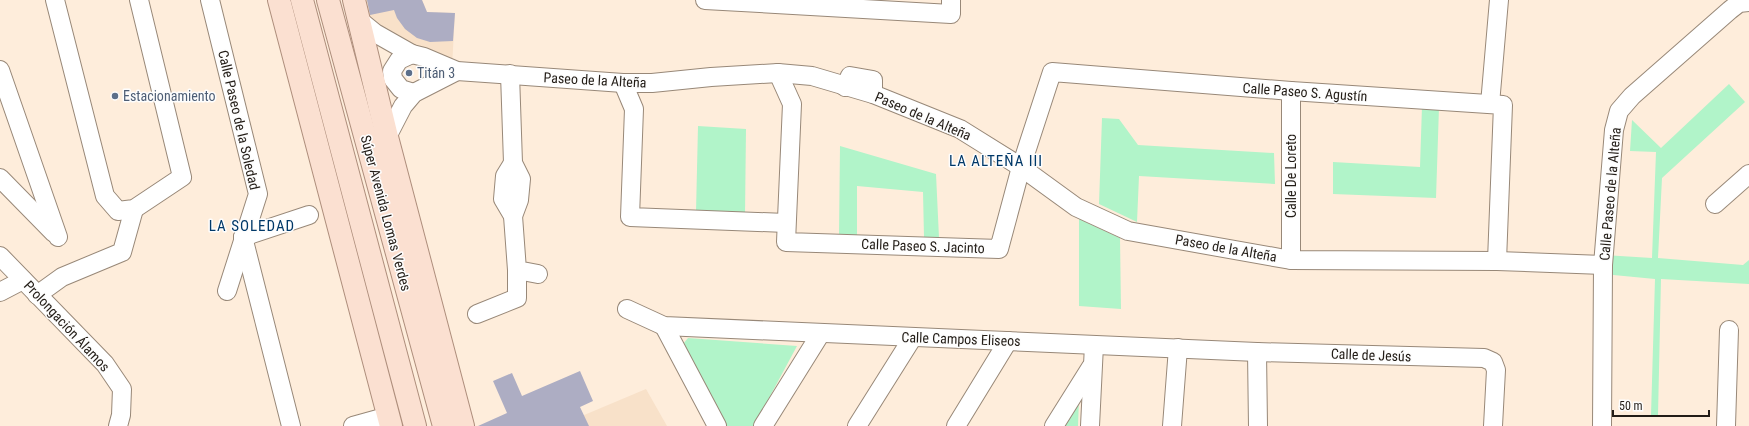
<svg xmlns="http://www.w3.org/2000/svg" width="1749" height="426" viewBox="0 0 1749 426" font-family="'Roboto Condensed',sans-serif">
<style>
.built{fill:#f8e1c9}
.green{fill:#b1f4c9}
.building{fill:#adadc3}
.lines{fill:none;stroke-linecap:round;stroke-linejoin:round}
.minor-casing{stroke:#988878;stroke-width:20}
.major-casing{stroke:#ae8e7c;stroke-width:24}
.minor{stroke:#fff;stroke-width:18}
.major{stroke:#fbe0d1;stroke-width:22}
.service-dot{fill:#5c6f8a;stroke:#fdfdfd;stroke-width:1.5}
.labels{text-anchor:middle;stroke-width:3;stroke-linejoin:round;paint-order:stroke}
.service-label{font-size:14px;fill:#4e5e75;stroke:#fdfdfd;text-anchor:start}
.street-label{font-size:14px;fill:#221c16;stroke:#fdfdfd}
.neighbourhood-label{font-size:15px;letter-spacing:1px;fill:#003868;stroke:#fdfdfd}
</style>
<rect width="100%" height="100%" fill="#feeddb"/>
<g class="built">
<polygon points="354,0 422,0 427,12 455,13 452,67 375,33"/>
<polygon points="646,389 667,426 558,426"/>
</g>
<g class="green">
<polygon points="1729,84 1745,102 1662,178 1658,258 1743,265 1749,260 1749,284 1661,279 1658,415 1651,415 1655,279 1603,274 1604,255 1652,258 1656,152 1630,151 1632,120 1661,148"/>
<polygon points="1422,106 1439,107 1436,198 1333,194 1333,162 1420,167"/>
<polygon points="1102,118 1119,119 1138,145 1274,153 1275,184 1139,176 1137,222 1099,204"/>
<polygon points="698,126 746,129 745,214 696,212"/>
<polygon points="840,146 936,174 939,238 924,237 923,192 857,186 857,235 839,235"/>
<polygon points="1079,219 1120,238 1121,309 1079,306"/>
<polygon points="688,338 797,346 754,426 722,426 683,344"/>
<polygon points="1079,399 1078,426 1061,426"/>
</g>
<g class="building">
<polygon points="367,0 422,0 427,12 455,13 453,41 430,42 417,38 405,29 397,18 394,10 370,15"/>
<polygon points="580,371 593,401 580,407 589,426 478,426 507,413 493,381 512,373 522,396"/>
</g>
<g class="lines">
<g class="minor-casing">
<g id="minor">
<polyline points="55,0 105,196 118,211 134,209 182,177 139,0"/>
<polyline points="210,0 258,194 227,291"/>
<polyline points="705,0 951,14 951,0"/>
<polyline points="359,20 375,33 412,54 424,57 457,71 623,83 652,83 711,77 778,73 812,76 873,94 960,129 1021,167 1076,207 1128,231 1291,260 1497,261 1603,265"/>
<polyline points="412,54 399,60 392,71 393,79 401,89 414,93"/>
<polyline points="0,70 58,237"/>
<polyline points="778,73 792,104 786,242 999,249 1021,167 1052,72 1291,91 1503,105 1497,261"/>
<polyline points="510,74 513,163 521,179 519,200 513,216"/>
<polyline points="623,83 634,109 630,217 786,223"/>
<polyline points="845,87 850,76 873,80 873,94"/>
<polyline points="1490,104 1499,0"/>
<polyline points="387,137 403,106 414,93 457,71"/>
<polyline points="513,163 505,176 503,199 513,216 517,270 538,274"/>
<polyline points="0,178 54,233"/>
<polyline points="1715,204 1749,174"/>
<polyline points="243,237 291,426"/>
<polyline points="243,237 309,215"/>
<polyline points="0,256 105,364 122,389 121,415 118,426"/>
<polyline points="1291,260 1291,91"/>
<polyline points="0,292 23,280"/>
<polyline points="37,295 62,277 122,252 134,209"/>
<polyline points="627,309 664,326 1257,352 1484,358 1493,362 1496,370 1493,426"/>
<polyline points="477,314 517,298 517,270"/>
<polyline points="664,326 717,426"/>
<polyline points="1257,352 1258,426"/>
<polyline points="353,426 389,416"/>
<polyline points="763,426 821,333"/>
<polyline points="857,426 913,337"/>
<polyline points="956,426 1008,341"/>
<polyline points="1054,426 1091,367"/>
<polyline points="1090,426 1094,345"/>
<polyline points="1172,426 1178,348"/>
<polyline points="1602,426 1603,265 1614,130 1619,111 1632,96 1730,10 1739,3 1749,2"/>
<polyline points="1726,426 1729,330"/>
</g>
</g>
<g class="major-casing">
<g id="major">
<polyline points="279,0 391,426"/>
<polyline points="302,0 415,426"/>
<polyline points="328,0 444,426"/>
<polyline points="354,0 387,137 463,426"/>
</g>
</g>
<use href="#minor" class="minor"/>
<use href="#major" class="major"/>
</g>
<g class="service-dot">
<circle cx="409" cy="73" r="4"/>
<circle cx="115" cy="96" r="4"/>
</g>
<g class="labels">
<g class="service-label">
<text x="417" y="78">Titán 3</text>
<text x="123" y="101">Estacionamiento</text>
</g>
<g class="street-label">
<text transform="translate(595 80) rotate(3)" y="5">Paseo de la Alteña</text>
<text transform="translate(1305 92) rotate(4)" y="5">Calle Paseo S. Agustín</text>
<text transform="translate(923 116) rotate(23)" y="5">Paseo de la Alteña</text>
<text transform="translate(239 120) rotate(77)" y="5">Calle Paseo de la Soledad</text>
<text transform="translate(1291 176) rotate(-90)" y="5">Calle De Loreto</text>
<text transform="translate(1610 194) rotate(-85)" y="5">Calle Paseo de la Alteña</text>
<text transform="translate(386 213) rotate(75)" y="5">Súper Avenida Lomas Verdes</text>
<text transform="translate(923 246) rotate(2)" y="5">Calle Paseo S. Jacinto</text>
<text transform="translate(1226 248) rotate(10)" y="5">Paseo de la Alteña</text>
<text transform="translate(67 326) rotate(47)" y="5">Prolongación Álamos</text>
<text transform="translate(961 339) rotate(2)" y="5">Calle Campos Eliseos</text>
<text transform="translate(1371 355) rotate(2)" y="5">Calle de Jesús</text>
</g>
<g class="neighbourhood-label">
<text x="996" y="166">LA ALTEÑA III</text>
<text x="252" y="231">LA SOLEDAD</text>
</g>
</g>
<path d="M1613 410v6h96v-6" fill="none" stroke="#221c16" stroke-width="2"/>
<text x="1619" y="410" font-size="12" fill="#221c16" stroke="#fdfdfd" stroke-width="3" paint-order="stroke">50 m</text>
</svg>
